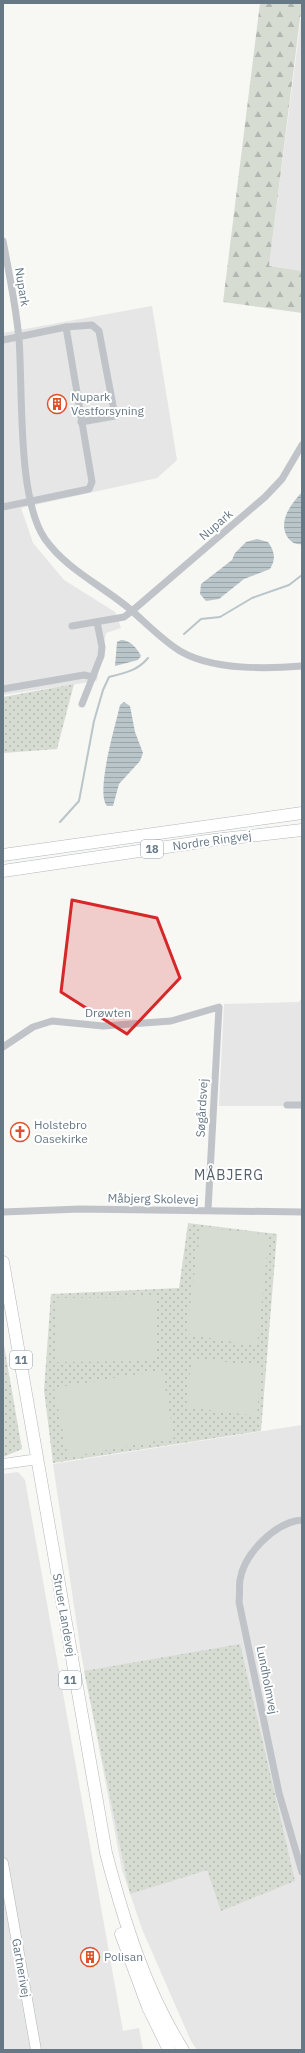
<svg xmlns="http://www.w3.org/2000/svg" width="305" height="2053" viewBox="0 0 305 2053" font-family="'IBM Plex Sans',sans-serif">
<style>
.built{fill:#e5e6e5}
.green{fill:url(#green-dots)}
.forest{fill:url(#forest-firs)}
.pitch{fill:#d7dcd3}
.water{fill:url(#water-rules)}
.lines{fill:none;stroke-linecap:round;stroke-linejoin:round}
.stream{stroke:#b9c5c9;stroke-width:2}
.secondary-casing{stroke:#b2b8bc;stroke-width:11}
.primary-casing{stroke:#b3b8bc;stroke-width:13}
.street{stroke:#c0c4c8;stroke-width:7}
.secondary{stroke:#fff;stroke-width:10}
.primary{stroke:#fff;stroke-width:12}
.marked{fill:#d62828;fill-opacity:0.2;stroke:#d62828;stroke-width:3;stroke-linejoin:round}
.labels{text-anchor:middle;stroke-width:4;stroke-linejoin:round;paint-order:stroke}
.shield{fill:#fff;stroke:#94a0aa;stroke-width:1}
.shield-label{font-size:11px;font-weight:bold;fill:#667885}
.street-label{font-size:12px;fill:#667885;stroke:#fff}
.poi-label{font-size:12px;fill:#667885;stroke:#fff;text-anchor:start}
.quarter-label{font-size:14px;letter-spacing:1px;fill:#54616a;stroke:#fff}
</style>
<defs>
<pattern id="green-dots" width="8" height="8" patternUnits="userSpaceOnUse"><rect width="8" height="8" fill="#d7dcd3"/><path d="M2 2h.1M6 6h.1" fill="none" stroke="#b2b7b1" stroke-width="1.8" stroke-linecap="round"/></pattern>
<pattern id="forest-firs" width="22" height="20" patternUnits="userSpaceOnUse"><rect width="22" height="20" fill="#d7dcd3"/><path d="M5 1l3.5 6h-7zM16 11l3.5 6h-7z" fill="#b2b7b1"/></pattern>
<pattern id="water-rules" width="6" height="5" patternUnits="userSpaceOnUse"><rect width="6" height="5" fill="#b9c5c9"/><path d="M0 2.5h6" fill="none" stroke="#9aa5a9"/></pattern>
</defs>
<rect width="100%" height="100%" fill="#f7f7f4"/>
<g class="built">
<polygon points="302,10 302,271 269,266"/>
<polygon points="152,306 177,460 157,478 21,508 33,543 64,580 115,612 121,628 106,633 97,681 3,695 3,333"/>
<polygon points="302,997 302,1106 219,1106 224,1004 299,1002"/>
<polygon points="302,1425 302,2050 197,2050 191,2041 142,1929 122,1870 81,1653 53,1464"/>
<polygon points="18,1472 25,1480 123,2031 139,2028 143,2050 3,2050 3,1474"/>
</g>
<g class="green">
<polygon points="74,684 57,749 3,753 3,697"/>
<polygon points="188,1223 277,1234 261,1431 53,1463 44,1390 51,1294 179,1288"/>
<polygon points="4,1345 22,1449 3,1457 3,1346"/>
<polygon points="240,1644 295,1881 221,1911 207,1870 130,1894 84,1671"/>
</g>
<polygon class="forest" points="260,3 302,3 269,266 302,271 302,313 223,302"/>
<g class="pitch">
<polygon points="201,1227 269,1235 257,1346 186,1334"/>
<polygon points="157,1297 157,1361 56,1362 57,1298"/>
<polygon points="192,1358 261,1366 257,1416 186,1407"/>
<polygon points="162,1370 174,1438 68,1457 54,1388"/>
</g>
<g class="water">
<path d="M302 492V544C296 545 292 543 288 538 277 522 291 504 302 492Z"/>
<path d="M257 539 268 542C275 552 276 559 270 569L244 579 219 599 206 601 200 594 201 584 232 560 235 553 246 542Z"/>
<path d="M121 640C130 640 137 648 141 656L138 660 115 666 117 642Z"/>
<path d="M124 702 130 706 135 732 143 753 140 761 119 784 113 806H107C95 792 116 724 120 705Z"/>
</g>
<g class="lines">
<g class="stream">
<polyline points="184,634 201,619 220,617 252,598 289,585 302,575"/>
<path d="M60 822 79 801 94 721 103 690 109 677C125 673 137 671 148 658"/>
</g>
<g class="secondary-casing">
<g id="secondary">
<polyline points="3,1464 38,1459"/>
<polyline points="3,1863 36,2050"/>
</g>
</g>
<g class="primary-casing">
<g id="primary">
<polyline points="3,855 302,813"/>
<polyline points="3,871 214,840 302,830"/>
<path d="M3 1262 106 1853C124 1921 145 1990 183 2050"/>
<polyline points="121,1934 148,2007 169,2050"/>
</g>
</g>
<g class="street">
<path d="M3 241C9 273 16 306 19 339 23 390 17 499 45 539 67 570 103 586 131 610 147 624 162 640 180 651 212 670 266 669 302 666"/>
<polyline points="3,340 66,327 92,325 99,331 115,416 81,422"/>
<polyline points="3,507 89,489 92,482 66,327"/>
<polyline points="72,626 124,617 132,611 265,497 282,479 302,445"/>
<polyline points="3,689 84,675 93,677"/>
<polyline points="82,704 101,656 102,647 97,622"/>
<polyline points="3,1047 33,1027 52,1021 103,1026 171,1021 219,1007 208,1210"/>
<polyline points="287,1105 302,1105"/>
<polyline points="3,1212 80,1209 302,1212"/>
<path d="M302 1520C275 1522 244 1554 240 1580 239 1587 240 1595 239 1602L279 1793 302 1872"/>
</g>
<use href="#secondary" class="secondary"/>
<use href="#primary" class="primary"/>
</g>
<path class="marked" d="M72 900 157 918 180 978 127 1034 61 992Z"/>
<defs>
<g id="building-ring" transform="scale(1)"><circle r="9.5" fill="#fff" stroke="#e0512b" stroke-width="1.5"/><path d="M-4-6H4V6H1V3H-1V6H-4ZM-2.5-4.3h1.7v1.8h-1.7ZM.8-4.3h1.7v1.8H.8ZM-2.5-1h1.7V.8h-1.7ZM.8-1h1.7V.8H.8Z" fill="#e0512b"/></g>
<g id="church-ring" transform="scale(1)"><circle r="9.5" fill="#fff" stroke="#e0512b" stroke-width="1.5"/><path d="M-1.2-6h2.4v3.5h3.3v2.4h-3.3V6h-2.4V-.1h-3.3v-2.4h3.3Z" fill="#e0512b"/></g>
</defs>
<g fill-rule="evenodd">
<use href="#building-ring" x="57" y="404"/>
<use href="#church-ring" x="20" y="1132"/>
<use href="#building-ring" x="90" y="1957"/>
</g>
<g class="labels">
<g class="shield">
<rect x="141" y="840" width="22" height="18" rx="3"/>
<rect x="10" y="1351" width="22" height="18" rx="3"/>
<rect x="59" y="1671" width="22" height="18" rx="3"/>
</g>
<g class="shield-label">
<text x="152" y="853">18</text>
<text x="21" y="1364">11</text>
<text x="70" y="1684">11</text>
</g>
<g class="street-label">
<text transform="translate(22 287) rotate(81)" y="4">Nupark</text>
<text transform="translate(216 525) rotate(-41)" y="4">Nupark</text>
<text transform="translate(212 841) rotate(-8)" y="4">Nordre Ringvej</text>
<text x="108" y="1017">Drøwten</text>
<text transform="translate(202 1108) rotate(-87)" y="4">Søgårdsvej</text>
<text transform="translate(153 1199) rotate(1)" y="4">Måbjerg Skolevej</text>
<text transform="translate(64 1615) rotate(80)" y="4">Struer Landevej</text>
<text transform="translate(267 1680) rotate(79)" y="4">Lundholmvej</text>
<text transform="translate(21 1968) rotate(80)" y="4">Gartnerivej</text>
</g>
<g class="poi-label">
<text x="71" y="401">Nupark<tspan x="71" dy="14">Vestforsyning</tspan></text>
<text x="34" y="1129">Holstebro<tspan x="34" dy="14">Oasekirke</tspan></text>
<text x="104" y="1961">Polisan</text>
</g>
<g class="quarter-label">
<text x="229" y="1180">MÅBJERG</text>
</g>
</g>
<rect width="305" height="2053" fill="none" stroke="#667885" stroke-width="8"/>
</svg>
